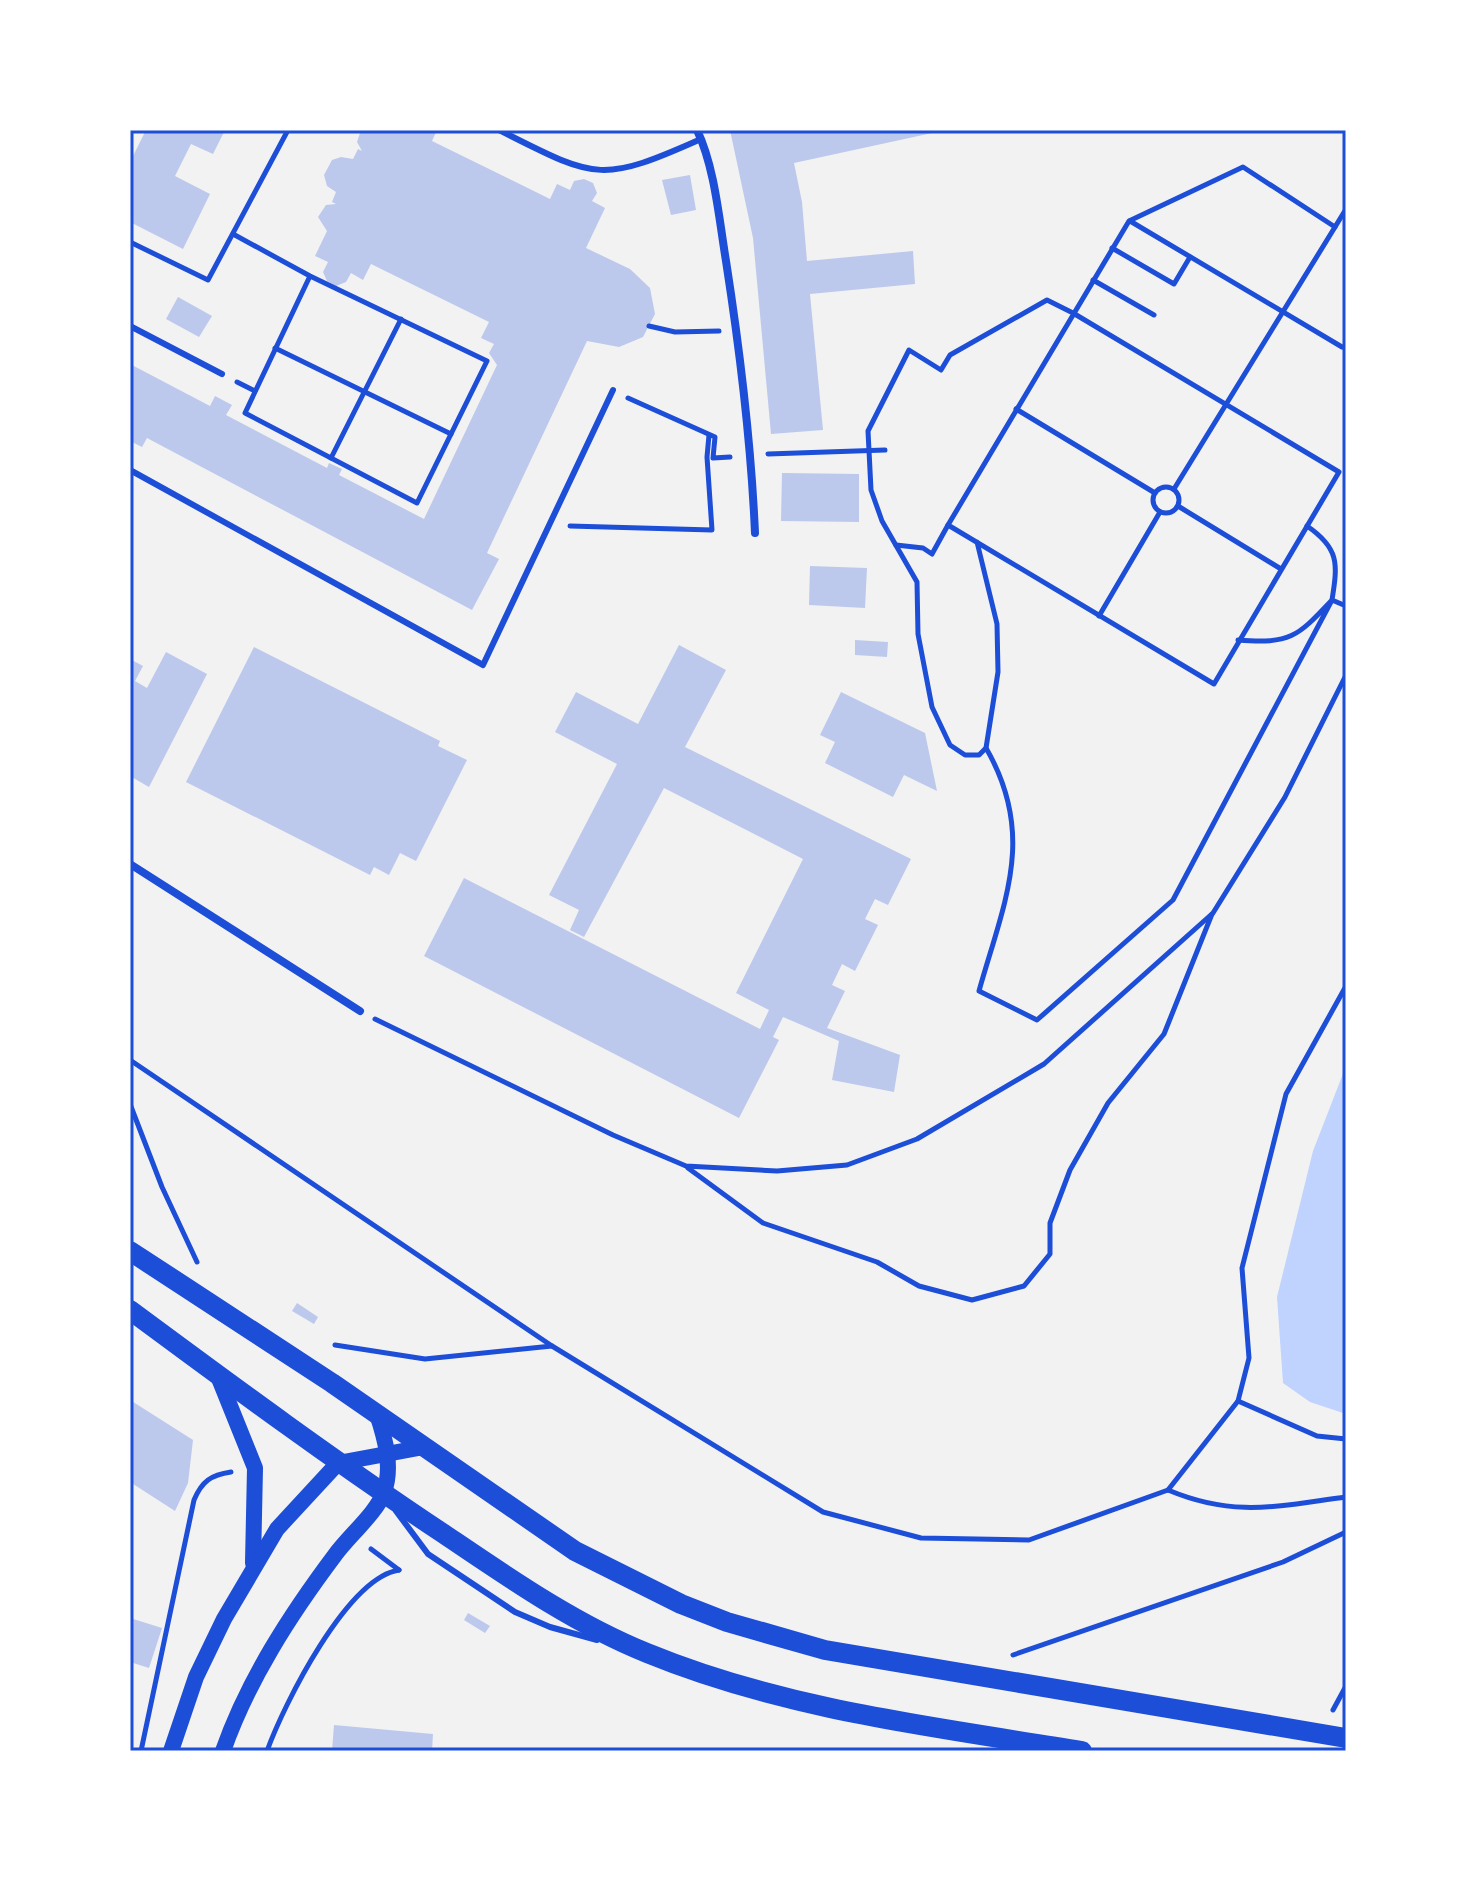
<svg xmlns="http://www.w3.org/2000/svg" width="1476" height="1881" viewBox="0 0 1476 1881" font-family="'Nunito Sans',sans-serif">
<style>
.water{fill:#bfd3fe}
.building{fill:#bdc9ec}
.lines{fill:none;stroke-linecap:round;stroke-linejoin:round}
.path{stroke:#1d4ed8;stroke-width:5}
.service{stroke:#1d4ed8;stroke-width:6}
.minor{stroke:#1d4ed8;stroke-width:8}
.secondary{stroke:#1d4ed8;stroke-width:16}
.primary{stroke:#1d4ed8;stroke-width:20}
.neatline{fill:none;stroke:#1d4ed8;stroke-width:3}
</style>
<rect width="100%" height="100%" fill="#f2f2f2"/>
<polygon class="water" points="1346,1066 1346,1414 1310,1402 1283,1383 1277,1297 1313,1151"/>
<g class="building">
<polygon points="146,130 225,130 213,154 191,144 175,176 210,194 183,249 130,222 130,162"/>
<polygon points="361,130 437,130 432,141 550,199 557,184 570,190 574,181 584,179 593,183 597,193 592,201 605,208 586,248 630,269 650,288 655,314 643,337 619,347 587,341 487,553 499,559 472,610 147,438 142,447 130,441 130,364 210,406 215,396 232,405 226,415 327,468 329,463 342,469 339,475 424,519 497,365 489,353 494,344 481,338 489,322 371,264 363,280 351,273 346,282 336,286 327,281 323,272 328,262 315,256 327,231 318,217 326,205 336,204 332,202 336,192 327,186 324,175 332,160 341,157 353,159 358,149 362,151 357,142"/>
<polygon points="730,130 946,130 794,163 802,202 807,261 913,251 915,284 810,294 823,430 771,434 753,238"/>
<polygon points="690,175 696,210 671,215 662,180"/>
<polygon points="178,297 212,316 199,337 166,319"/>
<polygon points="782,473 859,474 859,522 781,521"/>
<polygon points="810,566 867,568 865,608 809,605"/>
<polygon points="855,640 888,642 887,657 855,655"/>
<polygon points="679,645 726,670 685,747 911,859 888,905 875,899 865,919 878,925 855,971 842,964 832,985 845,991 827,1028 900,1055 894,1092 832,1080 839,1041 783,1017 773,1037 779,1040 739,1118 424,956 464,878 760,1029 769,1010 736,993 803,859 664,788 584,937 570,930 579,910 549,895 617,764 555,732 576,692 638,724"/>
<polygon points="254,647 440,741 438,746 467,760 416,861 400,853 389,875 374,867 370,875 186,782"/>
<polygon points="166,652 207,674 149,787 130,776 130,659 143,666 135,681 147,688"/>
<polygon points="841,692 925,733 937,791 904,775 893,797 825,763 835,742 820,735"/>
<polygon points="297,1303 318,1317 314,1324 292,1311"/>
<polygon points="130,1400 193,1440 188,1483 175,1511 130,1482"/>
<polygon points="468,1613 490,1626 485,1633 464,1620"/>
<polygon points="130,1618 162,1628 149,1668 130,1662"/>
<polygon points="334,1725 433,1734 432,1751 332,1751"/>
</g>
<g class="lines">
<g class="path">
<polyline points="1130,221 1342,347"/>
<polyline points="233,234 310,276 487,361 417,503 245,413 310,276"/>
<polyline points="130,242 208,280 288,130"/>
<polyline points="1112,248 1174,284 1190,257"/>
<polyline points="1093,280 1154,315"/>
<polyline points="649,326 675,332 719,331"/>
<polyline points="275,348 451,434"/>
<polyline points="237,382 255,391"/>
<polyline points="628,398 715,437 713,458 730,457"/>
<polyline points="1016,409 1155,493"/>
<polyline points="768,454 885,450"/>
<polyline points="331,458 401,319"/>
<circle cx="1166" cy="500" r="13"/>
<polyline points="1174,489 1335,227"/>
<polyline points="1178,506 1281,569"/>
<polyline points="570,526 712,530 707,457 709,435"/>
<path d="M1307 526C1339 548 1338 563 1332 600L1346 606"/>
<polyline points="977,542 997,624 998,672 986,748 979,755 965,755 950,745 932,707 918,634 917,582 882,521 871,490 868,431 909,350 941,370 950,355 1047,300 1073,313 1339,472 1214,684 948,525 1129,221 1243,167 1335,227 1346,209"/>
<polyline points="896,545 923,548 932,554 948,525"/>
<polyline points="1099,616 1160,512"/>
<path d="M986 748C1037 836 1004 902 979 991L1037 1020 1173 900 1332 600C1297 637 1291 644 1238 640"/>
<polyline points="375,1019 613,1135 686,1166 777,1171 847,1165 917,1139 1044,1064 1213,913 1285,797 1346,675"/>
<path d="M130 1060 552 1346 823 1512 921 1538 1029 1540 1168 1490C1235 1518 1277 1506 1346 1497"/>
<polyline points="130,1104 162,1187 197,1262"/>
<polyline points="688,1168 763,1223 877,1262 919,1286 972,1300 1024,1286 1050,1254 1050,1223 1070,1170 1108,1103 1164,1034 1212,914"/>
<polyline points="335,1345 425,1359 552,1346"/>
<polyline points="1238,1401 1317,1436 1346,1439"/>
<polyline points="1168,1490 1238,1401 1249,1358 1242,1268 1286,1094 1346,986"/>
<polyline points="371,1549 399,1570"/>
<polyline points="1013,1655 1283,1562 1346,1532"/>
<polyline points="1333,1710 1346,1686"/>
<path d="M141 1751 194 1500C202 1481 211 1475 231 1472"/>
<path d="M267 1751C284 1704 347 1578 399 1570"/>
</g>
<g class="service">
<path d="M499 130C596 179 600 184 701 139"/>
<polyline points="130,326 222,374"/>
<polyline points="130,470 483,665 613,390"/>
<polyline points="396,1511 428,1554 515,1612 550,1627 597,1640"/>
</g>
<g class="minor">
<path d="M697 130C715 168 719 219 726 261 740 351 751 442 755 533"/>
<polyline points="130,864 360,1011"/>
</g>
<g class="secondary">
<polyline points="218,1376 255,1468 253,1563"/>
<polyline points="171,1751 196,1677 224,1619 277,1529 338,1463 424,1447"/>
<path d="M223 1751C248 1680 290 1615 335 1555 348 1537 378 1511 384 1492 393 1467 385 1438 377 1414"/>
</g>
<g class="primary">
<polyline points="130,1251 332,1383 575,1551 681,1604 727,1622 825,1650 1346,1738"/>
<path d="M130 1310C234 1387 337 1463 444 1534 509 1578 575 1624 647 1653 786 1710 935 1727 1082 1751"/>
</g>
</g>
<rect width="1476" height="1881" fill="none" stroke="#ffffff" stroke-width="264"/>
<rect x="132" y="132" width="1212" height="1617" class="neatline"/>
</svg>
